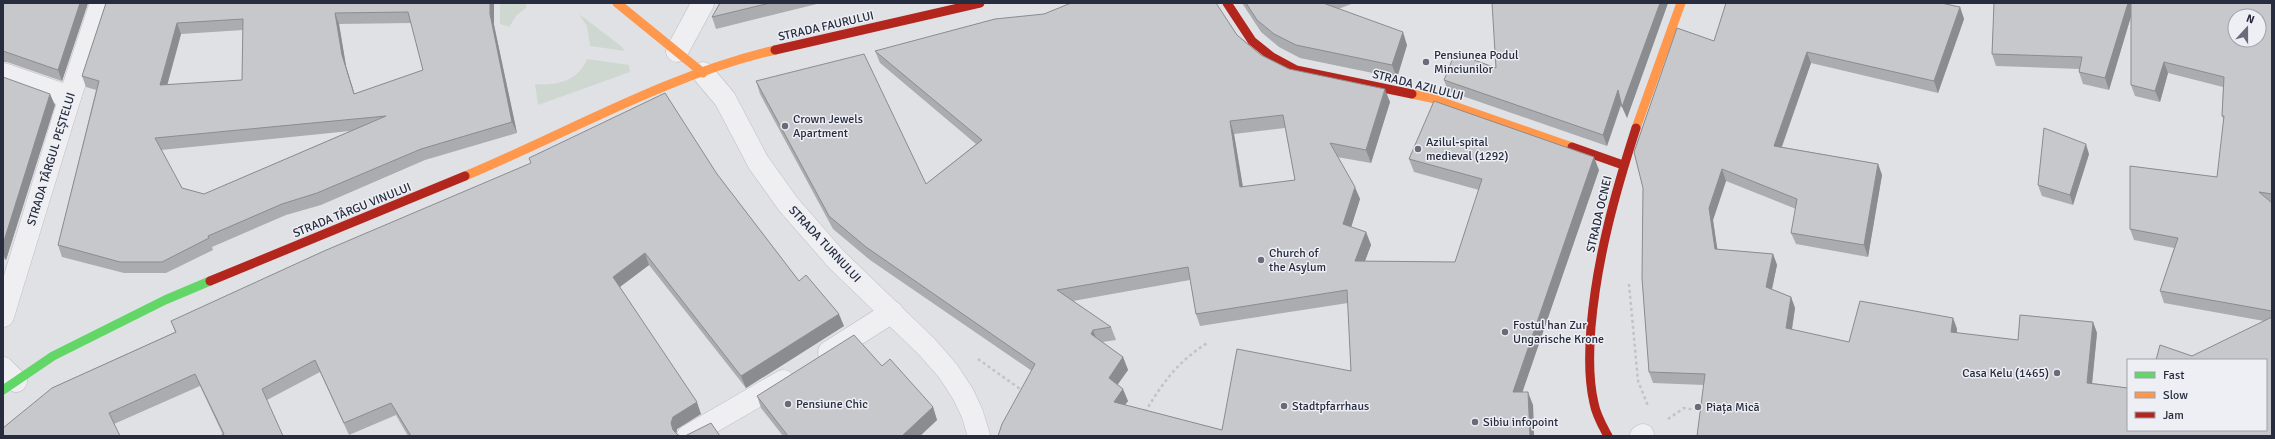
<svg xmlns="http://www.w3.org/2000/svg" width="2275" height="439" viewBox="0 0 2275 439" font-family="Signika,sans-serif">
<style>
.green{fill:#cfd8d0}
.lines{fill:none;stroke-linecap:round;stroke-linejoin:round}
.street-casing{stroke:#bebfc3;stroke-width:23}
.path{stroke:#c2c2c8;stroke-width:2.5;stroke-dasharray:3 3;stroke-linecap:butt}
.street{stroke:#efeff2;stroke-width:22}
.fast{stroke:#63d668;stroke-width:9}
.slow{stroke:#ff974d;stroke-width:9}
.jam{stroke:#b3261e;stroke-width:9}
.wall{fill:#aaacaf;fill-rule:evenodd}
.shaded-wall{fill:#8b8c8f}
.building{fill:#c6c8cc;stroke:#8b8c8f;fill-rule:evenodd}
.poi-dot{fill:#686b78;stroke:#edeff5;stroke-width:1.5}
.labels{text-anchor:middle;stroke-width:3;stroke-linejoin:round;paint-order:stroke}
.street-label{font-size:12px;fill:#272c3e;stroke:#edeff5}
.poi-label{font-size:12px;fill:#272c3e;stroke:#edeff5;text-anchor:start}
</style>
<rect width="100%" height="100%" fill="#e0e1e5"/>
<g class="green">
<polygon points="500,3 525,3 527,7 517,15 509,27 500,24"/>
<polygon points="579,14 621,46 625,51 590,46 587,26"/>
<path d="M587 59 629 65 630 72 538 105 535 84C557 86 578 81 587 59Z"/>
</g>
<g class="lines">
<g class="street-casing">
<g id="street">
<polyline points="677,51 703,3"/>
<polyline points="703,73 725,99 758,162 788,204 836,259 927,347 948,371 963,394 972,413 979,436"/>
<polyline points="3,74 70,97"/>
<polyline points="3,316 70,97 101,3"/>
<polyline points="829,352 892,312"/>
<polyline points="3,368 16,381"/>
<polyline points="688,436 783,381"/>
<polyline points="1641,436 1643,435"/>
</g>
</g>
<g class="path">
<polyline points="1629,284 1638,381 1648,406"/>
<polyline points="978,359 1023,391"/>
<path d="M1145 412C1164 381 1178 361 1209 342"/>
<polyline points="1668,419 1684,408 1704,411"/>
</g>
<use href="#street" class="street"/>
<polyline class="fast" points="3,390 53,356 165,300 210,281"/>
<g class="slow">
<polyline points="617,3 703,73"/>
<polyline points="1412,94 1431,98 1572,147"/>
<polyline points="1636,128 1681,3"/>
<path d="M465 176C566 134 667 75 775 50"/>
</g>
<g class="jam">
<polyline points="1227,3 1252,41 1272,57 1296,70 1412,94"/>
<polyline points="775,50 980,3"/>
<polyline points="1572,147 1623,165"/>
<polyline points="210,281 465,176"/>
<path d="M1608 436C1602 425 1596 415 1594 403 1588 378 1589 352 1591 327 1597 258 1615 193 1636 128"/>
</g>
</g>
<g class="wall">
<polygon points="3,3 88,3 62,81 7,62 3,62"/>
<path d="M106 3H494V25L517 133 425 160 321 205 286 215 212 247 213 250 166 273H124L62 257 58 245 96 90 86 87 82 76ZM411 23 423 70 354 94 346 66 339 24ZM243 30 242 80 167 85 181 34ZM350 131 204 194 182 188 161 150Z"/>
<polygon points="720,3 821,3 716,29 712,17"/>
<polygon points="1242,3 1354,3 1338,9 1407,45 1397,78 1300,58 1279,47 1261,32"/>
<polygon points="1668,3 1627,118 1622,103 1607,146 1448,91 1444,80 1496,68"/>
<path d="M1726 3H1941L1960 7 1964 19 1938 93 1811 63 1782 147 1878 164 1882 175 1868 257 1796 244 1791 233 1796 209 1726 181 1713 220 1717 249 1773 254 1777 265 1772 289 1791 297 1795 308 1792 330 1849 342 1860 301 1953 318 1957 329V333L2018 340 2020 315 2093 322 2097 333 2092 383 2128 388V430H2266V360H2156L2160 345 2192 356 2264 321 2164 303 2160 291 2174 248 2134 240 2130 229V166L2217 177 2224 120 2222 116 2223 87 2168 73 2160 102 2135 96 2131 85V16L2109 90 2083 84 2079 72 2080 69 1996 66 1992 54 1994 3H2272V436H1697L1704 385 1653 383 1649 372 1642 278 1643 188 1634 152 1677 28 1714 41ZM2235 16H2259V40H2235Z"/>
<path d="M1237 35 1261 55 1289 69 1390 102 1371 163 1337 157 1360 199 1351 227 1366 232 1371 245 1365 261 1455 262 1479 190 1414 172 1409 159 1599 170 1522 392 1533 405 1534 436H998L1032 371 870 260 833 229 760 94 756 81 926 184 976 144 880 63 875 51ZM1285 128 1295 180 1243 187 1234 134ZM1190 280 1196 314 1200 326 1348 303 1351 371 1222 430 1125 405 1128 401 1118 384 1128 370 1123 357 1102 342 1116 340 1111 327 1073 301Z"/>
<polygon points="3,77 55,105 6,260 3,258"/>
<polygon points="2089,154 2073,205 2042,196 2038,185"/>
<polygon points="717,174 799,281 844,326 746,388 649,265 620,287 701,414 677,429 676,433 678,435 682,436 408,436 396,415 349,435 320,372 267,400 223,435 200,386 114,424 52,388 175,332 171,321"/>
<polygon points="882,366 933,407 937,420 920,436 783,436 761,408 757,396"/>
</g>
<g class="shaded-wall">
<polygon points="80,3 88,3 62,81 58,70"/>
<polygon points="490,3 494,3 494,25 517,133 512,122 490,14"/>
<polygon points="1660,3 1668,3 1627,118 1622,107"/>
<polygon points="2128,3 2135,3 2109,90 2105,78"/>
<polygon points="1960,7 1964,19 1938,93 1934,81"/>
<polygon points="335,13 339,24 346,66 358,105 354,94 342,55"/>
<polygon points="177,23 181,34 164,97 160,85"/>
<polygon points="1403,32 1407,45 1397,78 1392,65"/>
<polygon points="1807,52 1811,63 1778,157 1774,146"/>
<polygon points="2164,62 2168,73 2160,102 2155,91"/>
<polygon points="1385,89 1390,102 1371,163 1366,150"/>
<polygon points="1618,90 1622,101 1607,146 1603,135"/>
<polygon points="50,94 55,105 6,260 3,252 3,244"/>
<polygon points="1230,121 1234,134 1245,200 1240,187"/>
<polygon points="2086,144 2089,154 2073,205 2070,195"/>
<polygon points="1594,157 1599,170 1518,405 1513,392"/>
<polygon points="1878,164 1882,175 1868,257 1864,245"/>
<polygon points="1722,169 1726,181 1713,220 1719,260 1715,249 1709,208"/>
<polygon points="1355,187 1360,199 1348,237 1343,224"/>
<polygon points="1366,232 1371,245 1360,274 1355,261"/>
<polygon points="645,253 649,265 617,289 613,277"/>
<polygon points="1773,254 1777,265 1770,298 1766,287"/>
<polygon points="1791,297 1795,308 1790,340 1786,328"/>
<polygon points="839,314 844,326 746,388 741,376"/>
<polygon points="1953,318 1957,329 1955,344 1951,332"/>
<polygon points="2093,322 2097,333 2091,394 2087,383"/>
<polygon points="1093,330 1098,343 1091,334"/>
<polygon points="1123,357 1128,370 1113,391 1109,378"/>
<polygon points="1123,389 1128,401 1118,414 1114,402"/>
<polygon points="1528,392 1533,405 1534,436 1530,436"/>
<polygon points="697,402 701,414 677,429 676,436 673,430 671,423 673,417"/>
<polygon points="933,407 937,420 920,436 902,436"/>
</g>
<g class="building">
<polygon points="3,3 80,3 58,70 3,51"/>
<path d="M106 3H490V14L512 122 421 149 317 193 282 204 208 236 209 238 162 262H120L58 245 99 81 82 76ZM408 12 423 70 354 94 342 55 335 13ZM243 19 242 80 160 85 177 23ZM386 116 204 194 182 188 155 138Z"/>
<polygon points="720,3 770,3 712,17"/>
<path d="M1071 3H1216L1237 35 1261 55 1289 69 1385 89 1366 150 1330 143 1355 187 1343 224 1366 232 1355 261 1455 262 1482 179 1409 159 1434 101 1594 157 1513 392H1528L1530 436H998L1002 424 1035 364 866 247 829 216 756 81 864 54 926 184 982 140 875 51 995 19 1044 14ZM1283 115 1295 180 1240 187 1230 121ZM1188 267 1196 314 1347 290 1351 371 1237 349 1222 430 1114 402 1123 389 1109 378 1123 357 1091 334 1093 330 1111 327 1057 290Z"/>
<polygon points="1246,3 1323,3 1403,32 1392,65 1296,45 1274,34 1257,20"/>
<polygon points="1492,3 1660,3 1622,107 1618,90 1603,135 1444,80 1455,53 1496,68"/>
<polygon points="1726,3 1941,3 1960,7 1934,81 1807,52 1774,146 1878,164 1864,245 1791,233 1797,199 1722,169 1709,208 1715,249 1773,254 1766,287 1791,297 1786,328 1849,342 1860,301 1953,318 1951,332 2018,340 2020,315 2093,322 2087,383 2128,388 2128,430 2266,430 2266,360 2156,360 2160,345 2192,356 2272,317 2272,436 1697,436 1705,374 1649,372 1642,278 1643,188 1634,152 1677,28 1714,41"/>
<polygon points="1994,3 2128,3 2105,78 2079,72 2082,57 1992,54"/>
<path d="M2131 3H2272V194L2259 192 2272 203V311L2160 291 2178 238 2130 229V166L2217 177 2224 116H2222L2224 77 2164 62 2155 91 2131 85ZM2235 16H2259V40H2235Z"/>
<polygon points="3,77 50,94 3,244"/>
<polygon points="665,93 717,174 799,281 806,275 839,314 741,376 645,253 613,277 697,402 673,417 671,423 673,430 678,435 682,436 411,436 391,403 344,423 315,360 262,389 283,436 220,436 224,434 195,374 109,413 120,436 3,436 3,428 52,388 176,332 171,321 324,251 531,163 529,158"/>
<polygon points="2044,128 2086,144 2070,195 2038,185"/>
<polygon points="854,335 882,366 890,359 933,407 902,436 788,436 757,396"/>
<polygon points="711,423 720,436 685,436"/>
</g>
<g class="poi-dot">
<circle cx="1426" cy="62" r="4"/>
<circle cx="785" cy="126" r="4"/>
<circle cx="1418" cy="149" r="4"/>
<circle cx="1261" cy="260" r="4"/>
<circle cx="1505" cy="332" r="4"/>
<circle cx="2057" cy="373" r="4"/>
<circle cx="788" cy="404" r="4"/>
<circle cx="1284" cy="406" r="4"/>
<circle cx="1698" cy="407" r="4"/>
<circle cx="1475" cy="422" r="4"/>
</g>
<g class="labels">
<g class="street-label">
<text transform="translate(826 26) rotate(-13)" y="4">STRADA FAURULUI</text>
<text transform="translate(1418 85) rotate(14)" y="4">STRADA AZILULUI</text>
<text transform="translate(51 159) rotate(-73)" y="4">STRADA TÂRGUL PEȘTELUI</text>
<text transform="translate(352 210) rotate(-22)" y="4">STRADA TÂRGU VINULUI</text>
<text transform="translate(1599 214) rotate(-77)" y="4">STRADA OCNEI</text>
<text transform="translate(825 244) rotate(47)" y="4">STRADA TURNULUI</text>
</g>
<g class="poi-label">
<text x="1434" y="59">Pensiunea Podul<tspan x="1434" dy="14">Minciunilor</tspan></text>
<text x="793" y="123">Crown Jewels<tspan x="793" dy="14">Apartment</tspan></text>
<text x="1426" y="146">Azilul-spital<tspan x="1426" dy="14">medieval (1292)</tspan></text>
<text x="1269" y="257">Church of<tspan x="1269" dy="14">the Asylum</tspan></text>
<text x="1513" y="329">Fostul han Zur<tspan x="1513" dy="14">Ungarische Krone</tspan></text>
<text x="2049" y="377" text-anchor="end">Casa Kelu (1465)</text>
<text x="796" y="408">Pensiune Chic</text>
<text x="1292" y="410">Stadtpfarrhaus</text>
<text x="1706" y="411">Piața Mică</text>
<text x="1483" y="426">Sibiu infopoint</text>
</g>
</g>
<rect width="2275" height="439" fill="none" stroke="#272c3e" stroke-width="8"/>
<rect x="2127" y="359" width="140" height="72" fill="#edeff5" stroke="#9ea1ac"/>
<rect x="2135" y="372" width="20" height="6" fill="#63d668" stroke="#9ea1ac"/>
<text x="2163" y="379" font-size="12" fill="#272c3e">Fast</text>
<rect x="2135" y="392" width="20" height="6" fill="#ff974d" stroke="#9ea1ac"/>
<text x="2163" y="399" font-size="12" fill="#272c3e">Slow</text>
<rect x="2135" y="412" width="20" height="6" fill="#b3261e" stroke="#9ea1ac"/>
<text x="2163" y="419" font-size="12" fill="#272c3e">Jam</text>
<g transform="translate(2247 28) rotate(21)"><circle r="19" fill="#edeff5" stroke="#9ea1ac"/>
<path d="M0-3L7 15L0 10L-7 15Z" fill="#686b78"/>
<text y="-6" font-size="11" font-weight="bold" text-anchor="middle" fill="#272c3e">N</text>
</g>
</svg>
